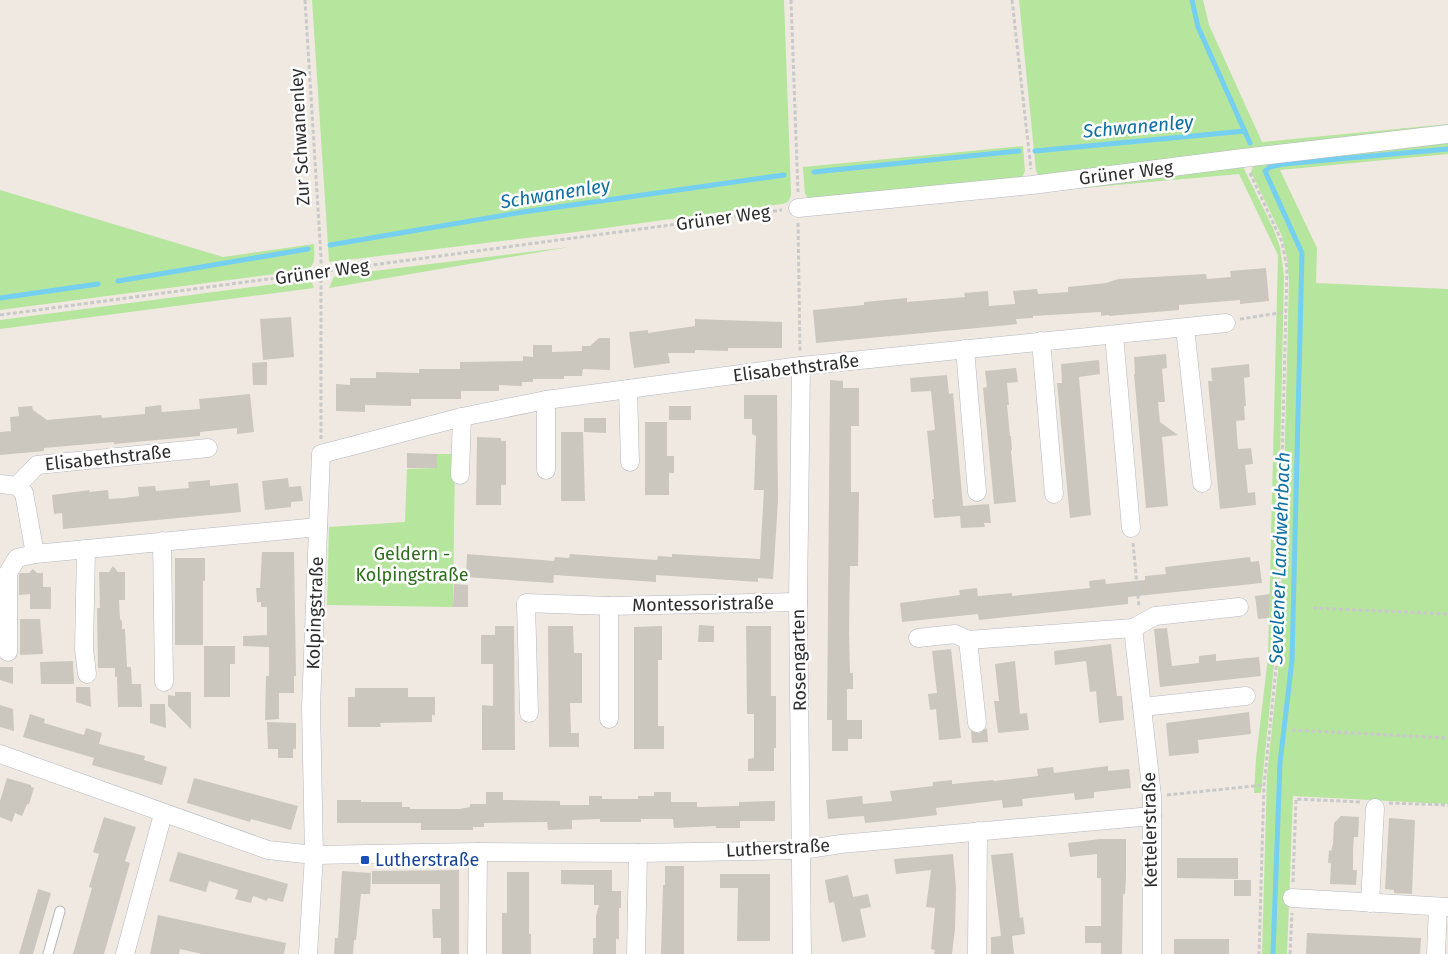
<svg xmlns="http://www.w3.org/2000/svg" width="1448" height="954" viewBox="0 0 1448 954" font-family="'Fira Sans',sans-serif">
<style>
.green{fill:#b6e59e}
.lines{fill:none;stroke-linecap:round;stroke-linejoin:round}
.stream{stroke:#75cff0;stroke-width:5}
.building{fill:#cbc7bf}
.lane-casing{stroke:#b4b7c1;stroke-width:11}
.street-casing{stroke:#b4b7c1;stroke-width:19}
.path{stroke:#c9c9c9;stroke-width:3;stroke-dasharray:4 2.5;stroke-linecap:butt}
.lane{stroke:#fff;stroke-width:9}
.street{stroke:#fff;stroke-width:18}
.transit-dot{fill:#1a4fb4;stroke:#fff;stroke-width:2}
.labels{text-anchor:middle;stroke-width:5;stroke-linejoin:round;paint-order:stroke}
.street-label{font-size:18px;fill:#2e2e2e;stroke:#fff}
.park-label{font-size:18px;fill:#2c6e1b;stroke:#fff}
.transit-label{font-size:18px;fill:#164399;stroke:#fff;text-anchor:start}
.water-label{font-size:19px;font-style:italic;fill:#0d6fa3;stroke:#fff}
</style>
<rect width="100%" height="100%" fill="#efe9e1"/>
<g class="green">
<path d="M312 0H784L791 193C791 199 788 203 782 204L568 233 330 262 329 261Z"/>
<polygon points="1019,0 1203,0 1209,25 1262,142 1448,124 1448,129 1043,178 1038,175 1036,171"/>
<polygon points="1448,139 1448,154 1280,170 1317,248 1316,283 1448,289 1448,804 1293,796 1287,954 1262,954 1267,775 1278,671 1280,639 1289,280 1287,258 1282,236 1251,172 1253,167 1250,163"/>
<polygon points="1023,146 1025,171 1022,178 809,199 805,194 803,167"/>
<polygon points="1243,167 1273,228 1280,247 1284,276 1276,646 1261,793 1254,793 1256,759 1268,657 1278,255 1239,174 1051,191"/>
<path d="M0 190 223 257 314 244C314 254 317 265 306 270L0 310Z"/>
<polygon points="569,247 329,288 334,277 341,275"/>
<polygon points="305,280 312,283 314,288 0,329 0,320"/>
<polygon points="437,454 455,454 453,607 327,605 329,527 405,522 407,469 437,468"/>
</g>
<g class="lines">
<g class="stream">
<polyline points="1192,0 1198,27 1250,143"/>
<polyline points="1035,151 1245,131"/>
<polyline points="814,172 1019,151"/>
<polyline points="330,245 523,212 784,175"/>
<polyline points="118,281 308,249"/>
<polyline points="0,298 98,284"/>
<polyline points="1273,954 1280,763 1292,660 1302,253 1265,171 1270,167 1283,164 1448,149"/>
</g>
</g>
<g class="building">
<polygon points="1266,268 1269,301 1240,304 1240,300 1179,305 1179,310 1109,316 1109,315 1101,316 1101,312 1033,316 1033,318 1016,319 1017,324 1009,325 816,343 813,310 864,305 864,302 907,298 907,302 965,297 964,293 988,291 989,306 1015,304 1013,291 1037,289 1038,294 1068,292 1068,287 1106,283 1118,279 1206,274 1207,279 1231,277 1230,271"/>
<polygon points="291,317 294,357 263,360 260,319"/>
<polygon points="695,319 782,322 782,348 728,348 728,351 695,350 695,353 668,353 670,363 634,368 629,332 648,330 648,333 695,326"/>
<polygon points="599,338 610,338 610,370 583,369 582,376 564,376 564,379 533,379 533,382 522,382 522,386 499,385 499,391 461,391 461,399 411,399 411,406 365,405 365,412 336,411 336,384 350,385 350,378 376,378 376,372 419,373 419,369 460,369 460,362 523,361 523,356 533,357 533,345 552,345 552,352 582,351 582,346 590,346"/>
<polygon points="1166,354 1167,368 1162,369 1165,402 1158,402 1160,422 1178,435 1162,437 1168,506 1146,508 1134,374 1135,374 1134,357"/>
<polygon points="1099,360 1100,374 1079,377 1091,515 1070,518 1057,383 1062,383 1061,364"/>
<polygon points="267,362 267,385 253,385 252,363"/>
<polygon points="1249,364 1250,377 1244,378 1246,406 1244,406 1245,420 1236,421 1238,449 1251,448 1253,464 1245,465 1248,493 1255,492 1256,505 1220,509 1208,381 1212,381 1211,368"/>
<polygon points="1016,368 1018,382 1007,383 1009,405 1007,405 1010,436 1011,436 1012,450 1011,451 1016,502 994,504 983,388 987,387 985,371"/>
<polygon points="947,375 949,394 953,393 963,506 989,504 991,523 984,523 985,527 961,528 960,516 934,518 932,499 934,499 927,431 935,430 931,391 911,392 910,378"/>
<polygon points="830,380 843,381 843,388 859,388 859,426 851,426 851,492 859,492 858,566 850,566 849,633 850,673 853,673 853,689 847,689 847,720 862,720 862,739 848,739 848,751 832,751 832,720 827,720"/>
<polygon points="250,394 254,432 237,434 237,428 200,432 200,436 114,444 114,442 78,445 44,448 44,451 0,455 0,432 11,431 10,417 19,416 18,407 32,406 33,410 47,420 101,415 102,418 145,414 145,407 161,405 162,412 200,409 199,399"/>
<polygon points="744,395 777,395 778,501 773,579 758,578 758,582 656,575 656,582 554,575 553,583 466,577 467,554 554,561 555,557 569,558 570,554 657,560 658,556 672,557 672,554 760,559 764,490 754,490 756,436 752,434 752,419 744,419"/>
<rect x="669" y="406" width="22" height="14"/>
<polygon points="584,418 606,418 606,433 584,432"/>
<polygon points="645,422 667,422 667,456 674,456 674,473 669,473 669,495 645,495"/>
<polygon points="561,432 583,432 585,501 561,501"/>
<polygon points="477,437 501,438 501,441 506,441 506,485 501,485 501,505 476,505"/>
<polygon points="407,453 437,454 437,468 407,468"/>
<polygon points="288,478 289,487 301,486 303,501 291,502 291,507 265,510 262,481"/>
<polygon points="210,480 210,486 238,483 241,512 63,529 62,513 54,514 52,495 90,490 89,492 108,490 109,499 124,498 139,496 138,487 155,486 156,491 189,488 188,482"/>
<polygon points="262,552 294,552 296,676 294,676 294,693 279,693 279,719 265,720 266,676 269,676 269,647 243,646 243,636 267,635 267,607 261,607 261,602 257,602 256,588 260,588"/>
<polygon points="1250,557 1251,562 1259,561 1262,583 1128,597 1128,604 979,620 978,614 902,622 900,603 960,595 959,590 977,588 978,596 1012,593 1012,596 1090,588 1089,581 1105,579 1106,584 1145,580 1145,576 1166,574 1165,567"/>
<polygon points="175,558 205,558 205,581 203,581 203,645 175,645"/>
<polygon points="113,566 118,572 125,572 125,600 119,600 120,619 122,621 122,629 125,629 127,667 131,667 132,684 141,684 142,707 118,707 117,677 115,677 115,668 98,668 97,608 100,608 99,572 109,572"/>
<polygon points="33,569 37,573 43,573 43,587 51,587 51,609 30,609 30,594 19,595 19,575 20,573 29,573"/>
<polygon points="454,584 468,585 468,607 453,607"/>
<polygon points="1270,594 1269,618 1258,619 1255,596"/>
<polygon points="20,619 40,619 43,654 20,655"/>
<polygon points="699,625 714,626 714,642 698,642"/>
<polygon points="495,626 514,626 515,750 482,750 482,705 493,706 493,664 481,664 481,635 495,635"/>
<polygon points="548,626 573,626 574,653 582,653 582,703 570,703 571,733 579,733 579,747 549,747"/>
<polygon points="662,626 662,660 658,660 658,726 664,726 664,749 634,749 634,627"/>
<polygon points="746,626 771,626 771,696 776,696 776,748 774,748 774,771 748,771 748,759 754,758 754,714 747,714"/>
<polygon points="1167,628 1172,666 1199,663 1199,656 1216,654 1216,661 1259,657 1261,676 1160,687 1154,629"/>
<polygon points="1111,644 1117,696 1122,696 1124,720 1099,723 1096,691 1090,692 1086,661 1055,665 1054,651"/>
<polygon points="204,646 235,646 235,664 230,664 230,697 204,697"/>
<polygon points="951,649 961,738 939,740 936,709 930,710 928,694 937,693 932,651"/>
<polygon points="73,661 74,684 41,684 40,662"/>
<polygon points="1015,661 1020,714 1027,713 1029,730 998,733 994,701 999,701 995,664"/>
<polygon points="0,667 13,667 13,684 0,680"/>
<polygon points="76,687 90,687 91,707 76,702"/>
<polygon points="355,688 408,688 408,697 435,697 435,715 432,715 432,722 380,723 381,727 348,727 348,697 355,697"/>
<polygon points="175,692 191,692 191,729 168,706 168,695 175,696"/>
<polygon points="150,704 165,704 166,728 150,723"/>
<polygon points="0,705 13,709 14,731 0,727"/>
<polygon points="1249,712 1251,734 1198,740 1199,753 1169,756 1166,723"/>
<polygon points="30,714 45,719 44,723 84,735 86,728 102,733 99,744 145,756 144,760 167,767 162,785 92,765 94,758 23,737"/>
<polygon points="267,722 296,723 296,749 293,749 293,758 278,758 278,749 268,749"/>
<polygon points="987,728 988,742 972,743 971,731 979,733"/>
<polygon points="1108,766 1108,771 1129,769 1131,788 1094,792 1094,798 1075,800 1074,793 1022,799 1023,806 1003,808 1002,800 936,808 937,815 887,821 865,823 864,816 828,819 826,800 862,796 863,804 892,801 890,791 933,786 933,782 952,780 952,784 993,780 994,781 1038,776 1037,769 1053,767 1054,773"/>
<polygon points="7,778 31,785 31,787 34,788 29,804 27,804 22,816 15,813 12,822 0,817 0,801"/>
<polygon points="194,778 298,806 291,830 251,819 250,822 187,803"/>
<polygon points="486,792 503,792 503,800 560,801 560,805 589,805 589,796 602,796 602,799 638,799 638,796 654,796 654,792 671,792 671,802 697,802 697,807 739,806 739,802 775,801 775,821 740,821 740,828 716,828 716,826 674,828 673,819 641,819 641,822 600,822 600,819 572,820 572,829 548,830 547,822 484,823 484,827 473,827 473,830 421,830 421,823 337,823 337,800 361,800 361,802 402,802 402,807 410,807 410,809 460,809 470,807 470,804 486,804"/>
<polygon points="1341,816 1359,817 1358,837 1354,837 1353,850 1353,870 1357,870 1356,885 1330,884 1331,863 1328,863 1329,850 1331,851 1333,844 1334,823"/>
<polygon points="104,817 136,827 125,861 130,863 104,954 73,954 92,888 89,887 99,854 93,852"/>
<polygon points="1389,818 1415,820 1412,894 1394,893 1394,890 1385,889"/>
<polygon points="1100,839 1126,839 1126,878 1125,894 1123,894 1122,954 1101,954 1101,943 1085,943 1085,926 1101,926 1101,878 1097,878 1097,854 1070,857 1068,843"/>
<polygon points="178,852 288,884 283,902 268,898 267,901 253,896 251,903 235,899 238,890 209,881 206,892 169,881"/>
<polygon points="1013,853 1020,918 1023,917 1025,934 1012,936 1014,954 991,954 991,937 1001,936 991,855"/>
<polygon points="953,854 956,888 955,929 952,954 934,954 935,950 931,949 935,908 926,907 931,870 896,874 894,859"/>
<polygon points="1177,858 1238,858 1238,879 1177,878"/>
<polygon points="665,866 684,866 684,954 661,954 663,885 665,885"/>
<polygon points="459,870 459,954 441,954 441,938 433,938 432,909 440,909 440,884 372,884 372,871"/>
<polygon points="561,870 612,870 612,891 621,891 621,908 619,908 619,939 616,939 616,954 593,954 593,938 596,938 596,916 599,905 594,905 594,885 561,884"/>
<polygon points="342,871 371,873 370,894 361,894 356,940 354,940 353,954 334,954 335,938 338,938"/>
<polygon points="507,872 529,872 529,934 531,934 531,954 502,954 502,913 507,913"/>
<polygon points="720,874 770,874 770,941 737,941 738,888 720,888"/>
<polygon points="848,875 853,897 868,894 871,907 860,909 866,937 842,942 834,902 829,903 825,880"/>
<rect x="1234" y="880" width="17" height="16"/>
<polygon points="38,889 51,893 33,954 19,954"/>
<polygon points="158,915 286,943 284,954 202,954 180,949 179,954 150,954"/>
<polygon points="1307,933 1421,938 1420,954 1306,954"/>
<rect x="1174" y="939" width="55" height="15"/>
</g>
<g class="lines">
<g class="lane-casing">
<polyline id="lane" points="48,954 60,911"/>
</g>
<g class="street-casing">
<g id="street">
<polyline points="798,208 1032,185 1243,158 1448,134"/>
<polyline points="1185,328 1202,483"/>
<polyline points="1114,335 1131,528"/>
<polyline points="1041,341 1054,494"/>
<polyline points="965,349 977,492"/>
<polyline points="801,366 798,602 802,954"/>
<polyline points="628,389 630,462"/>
<polyline points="546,470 546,400"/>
<polyline points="460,475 462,417"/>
<polyline points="0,484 17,486 24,493 35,554 318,527"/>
<polyline points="17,486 37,465 208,448"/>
<polyline points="162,541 164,682"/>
<polyline points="86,549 84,649 87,674"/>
<polyline points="609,606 609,719"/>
<polyline points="1133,628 1155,616 1239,607"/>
<polyline points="918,638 955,634 968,640 1133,628 1152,796 1152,954"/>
<polyline points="968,640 977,723"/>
<polyline points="8,652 8,573 17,558 35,554"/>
<polyline points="1142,707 1246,696"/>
<polyline points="529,713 526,603 609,606 798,602"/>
<polyline points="0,754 268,850 314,855 478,852 638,853 802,850 841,844 1152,816"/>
<polyline points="1292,898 1448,907"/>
<polyline points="1370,903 1375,808"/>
<polyline points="125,954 163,814"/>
<polyline points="308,954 314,855 311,707 321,454 462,417 546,400 801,366 1226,323"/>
<polyline points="477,954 478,852"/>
<polyline points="636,954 638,853"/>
<polyline points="977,954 978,831"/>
<polyline points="1436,954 1438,907"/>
</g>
</g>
<g class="path">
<polyline points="305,0 321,257 321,439"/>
<polyline points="791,0 798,192"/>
<polyline points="1012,0 1031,169"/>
<polyline points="1250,173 1282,242 1287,268 1277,659 1264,785 1259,954"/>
<polyline points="798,223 800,352"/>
<polyline points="0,315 782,210"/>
<polyline points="1240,319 1286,312"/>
<polyline points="1133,543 1139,607"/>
<polyline points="1313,608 1448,614"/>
<polyline points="1292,730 1448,738"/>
<polyline points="1167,795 1264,785"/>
<polyline points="1389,803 1448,805"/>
<polyline points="1293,882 1296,799 1362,802"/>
<polyline points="1290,954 1292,913"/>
</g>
<use href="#lane" class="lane"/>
<use href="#street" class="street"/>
</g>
<rect class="transit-dot" x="360" y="855" width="10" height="10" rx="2.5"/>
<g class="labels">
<g class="street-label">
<text transform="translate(300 137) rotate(-93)" y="6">Zur Schwanenley</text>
<text transform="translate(1126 173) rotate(-7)" y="6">Grüner Weg</text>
<text transform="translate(723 218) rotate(-8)" y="6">Grüner Weg</text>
<text transform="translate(322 272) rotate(-8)" y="6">Grüner Weg</text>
<text transform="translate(796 368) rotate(-7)" y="6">Elisabethstraße</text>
<text transform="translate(108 458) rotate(-6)" y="6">Elisabethstraße</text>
<text transform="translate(703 604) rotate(-1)" y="6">Montessoristraße</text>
<text transform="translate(315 613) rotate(-88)" y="6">Kolpingstraße</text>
<text transform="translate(799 660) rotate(-91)" y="6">Rosengarten</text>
<text transform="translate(1150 830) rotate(-91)" y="6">Kettelerstraße</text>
<text transform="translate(778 848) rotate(-3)" y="6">Lutherstraße</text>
</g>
<g class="park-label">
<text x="412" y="560">Geldern -<tspan x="412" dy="21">Kolpingstraße</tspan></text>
</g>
<g class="transit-label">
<text x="375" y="866">Lutherstraße</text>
</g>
<g class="water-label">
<text transform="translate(1138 126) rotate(-5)" y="7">Schwanenley</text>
<text transform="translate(555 193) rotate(-9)" y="7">Schwanenley</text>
<text transform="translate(1279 558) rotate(-88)" y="7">Sevelener Landwehrbach</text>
</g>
</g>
</svg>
